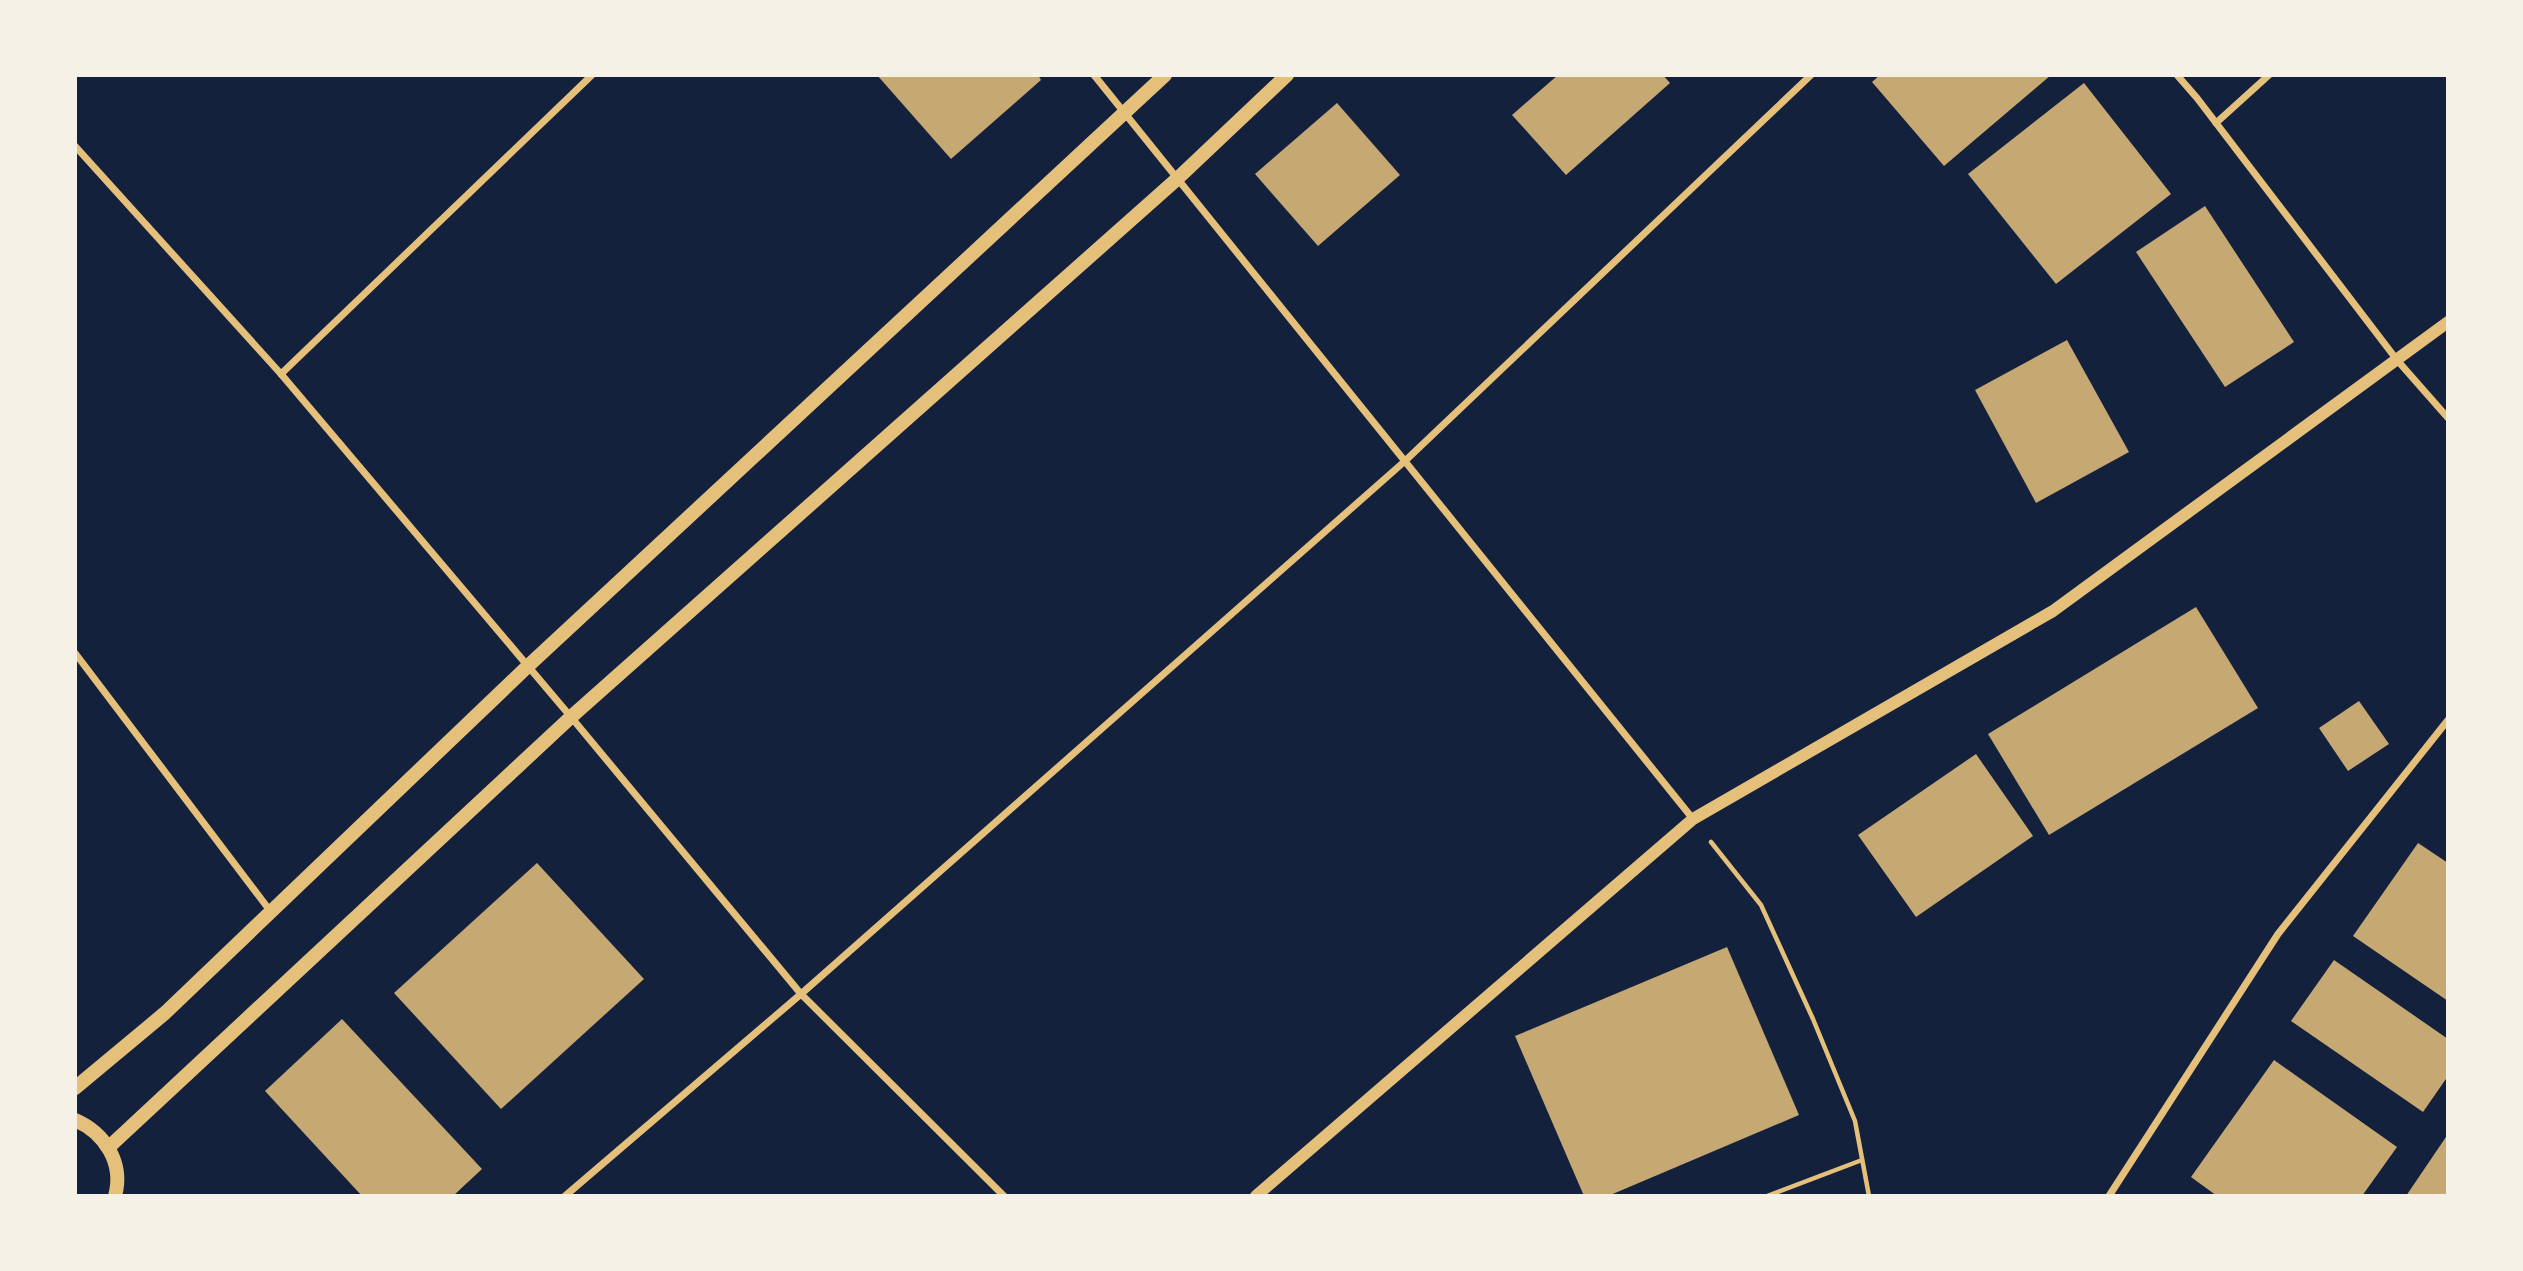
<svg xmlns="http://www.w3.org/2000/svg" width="2523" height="1271" viewBox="0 0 2523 1271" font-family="Figtree,sans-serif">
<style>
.building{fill:#c6a872}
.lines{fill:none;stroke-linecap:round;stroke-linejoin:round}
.path{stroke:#e5c07b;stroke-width:4.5}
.minor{stroke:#e5c07b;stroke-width:7}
.tertiary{stroke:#e5c07b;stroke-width:12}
.secondary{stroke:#e5c07b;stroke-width:14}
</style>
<rect width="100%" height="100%" fill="#14213d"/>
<g class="building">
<polygon points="877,75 1038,75 1041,80 951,159"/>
<polygon points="1558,75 1663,75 1670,83 1566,175 1512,115"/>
<polygon points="1880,75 2051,75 1944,166 1872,82"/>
<polygon points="2084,83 2171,194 2056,284 1968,174"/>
<polygon points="1337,103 1400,175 1318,246 1255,174"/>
<polygon points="2205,206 2294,342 2225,387 2136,252"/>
<polygon points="2067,340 2129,452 2036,503 1975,390"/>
<polygon points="2196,607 2258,708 2049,835 1988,734"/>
<polygon points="2359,701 2389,744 2348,771 2319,728"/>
<polygon points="1976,754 2033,836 1916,917 1858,835"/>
<polygon points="2418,843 2448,863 2448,1001 2353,936"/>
<polygon points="537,863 644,979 501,1109 394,993"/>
<polygon points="1727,947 1799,1115 1608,1196 1584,1196 1515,1036"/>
<polygon points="2334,960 2448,1039 2448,1076 2423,1112 2291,1021"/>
<polygon points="342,1019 482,1169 453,1196 362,1196 265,1091"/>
<polygon points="2274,1060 2397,1147 2362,1196 2217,1196 2191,1177"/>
<polygon points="2448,1134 2448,1196 2406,1196"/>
</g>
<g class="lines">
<g class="path">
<polyline points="1711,842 1761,905 1813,1019 1855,1121 1869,1196"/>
<polyline points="1767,1196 1862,1160"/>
</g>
<g class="minor">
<polyline points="1094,75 1693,819"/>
<polyline points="2177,75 2197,98 2397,360 2448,418"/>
<polyline points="2216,123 2269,75"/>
<polyline points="75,146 281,374 571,717 801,994 1004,1196"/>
<polyline points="281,374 592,75"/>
<polyline points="75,653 271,912"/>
<polyline points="565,1196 801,994 1405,461 1811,75"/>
<polyline points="2109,1196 2278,934 2448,720"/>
</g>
<polyline class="tertiary" points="1256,1196 1693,819 2053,611 2448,322"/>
<g class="secondary">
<polyline points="75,1088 165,1013 528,666 1165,75"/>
<path d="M75 1120C105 1133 124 1163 115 1196"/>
<polyline points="109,1147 571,717 1177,179 1287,75"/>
</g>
</g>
<rect width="2523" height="1271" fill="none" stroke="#f6f1e7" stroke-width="154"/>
</svg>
